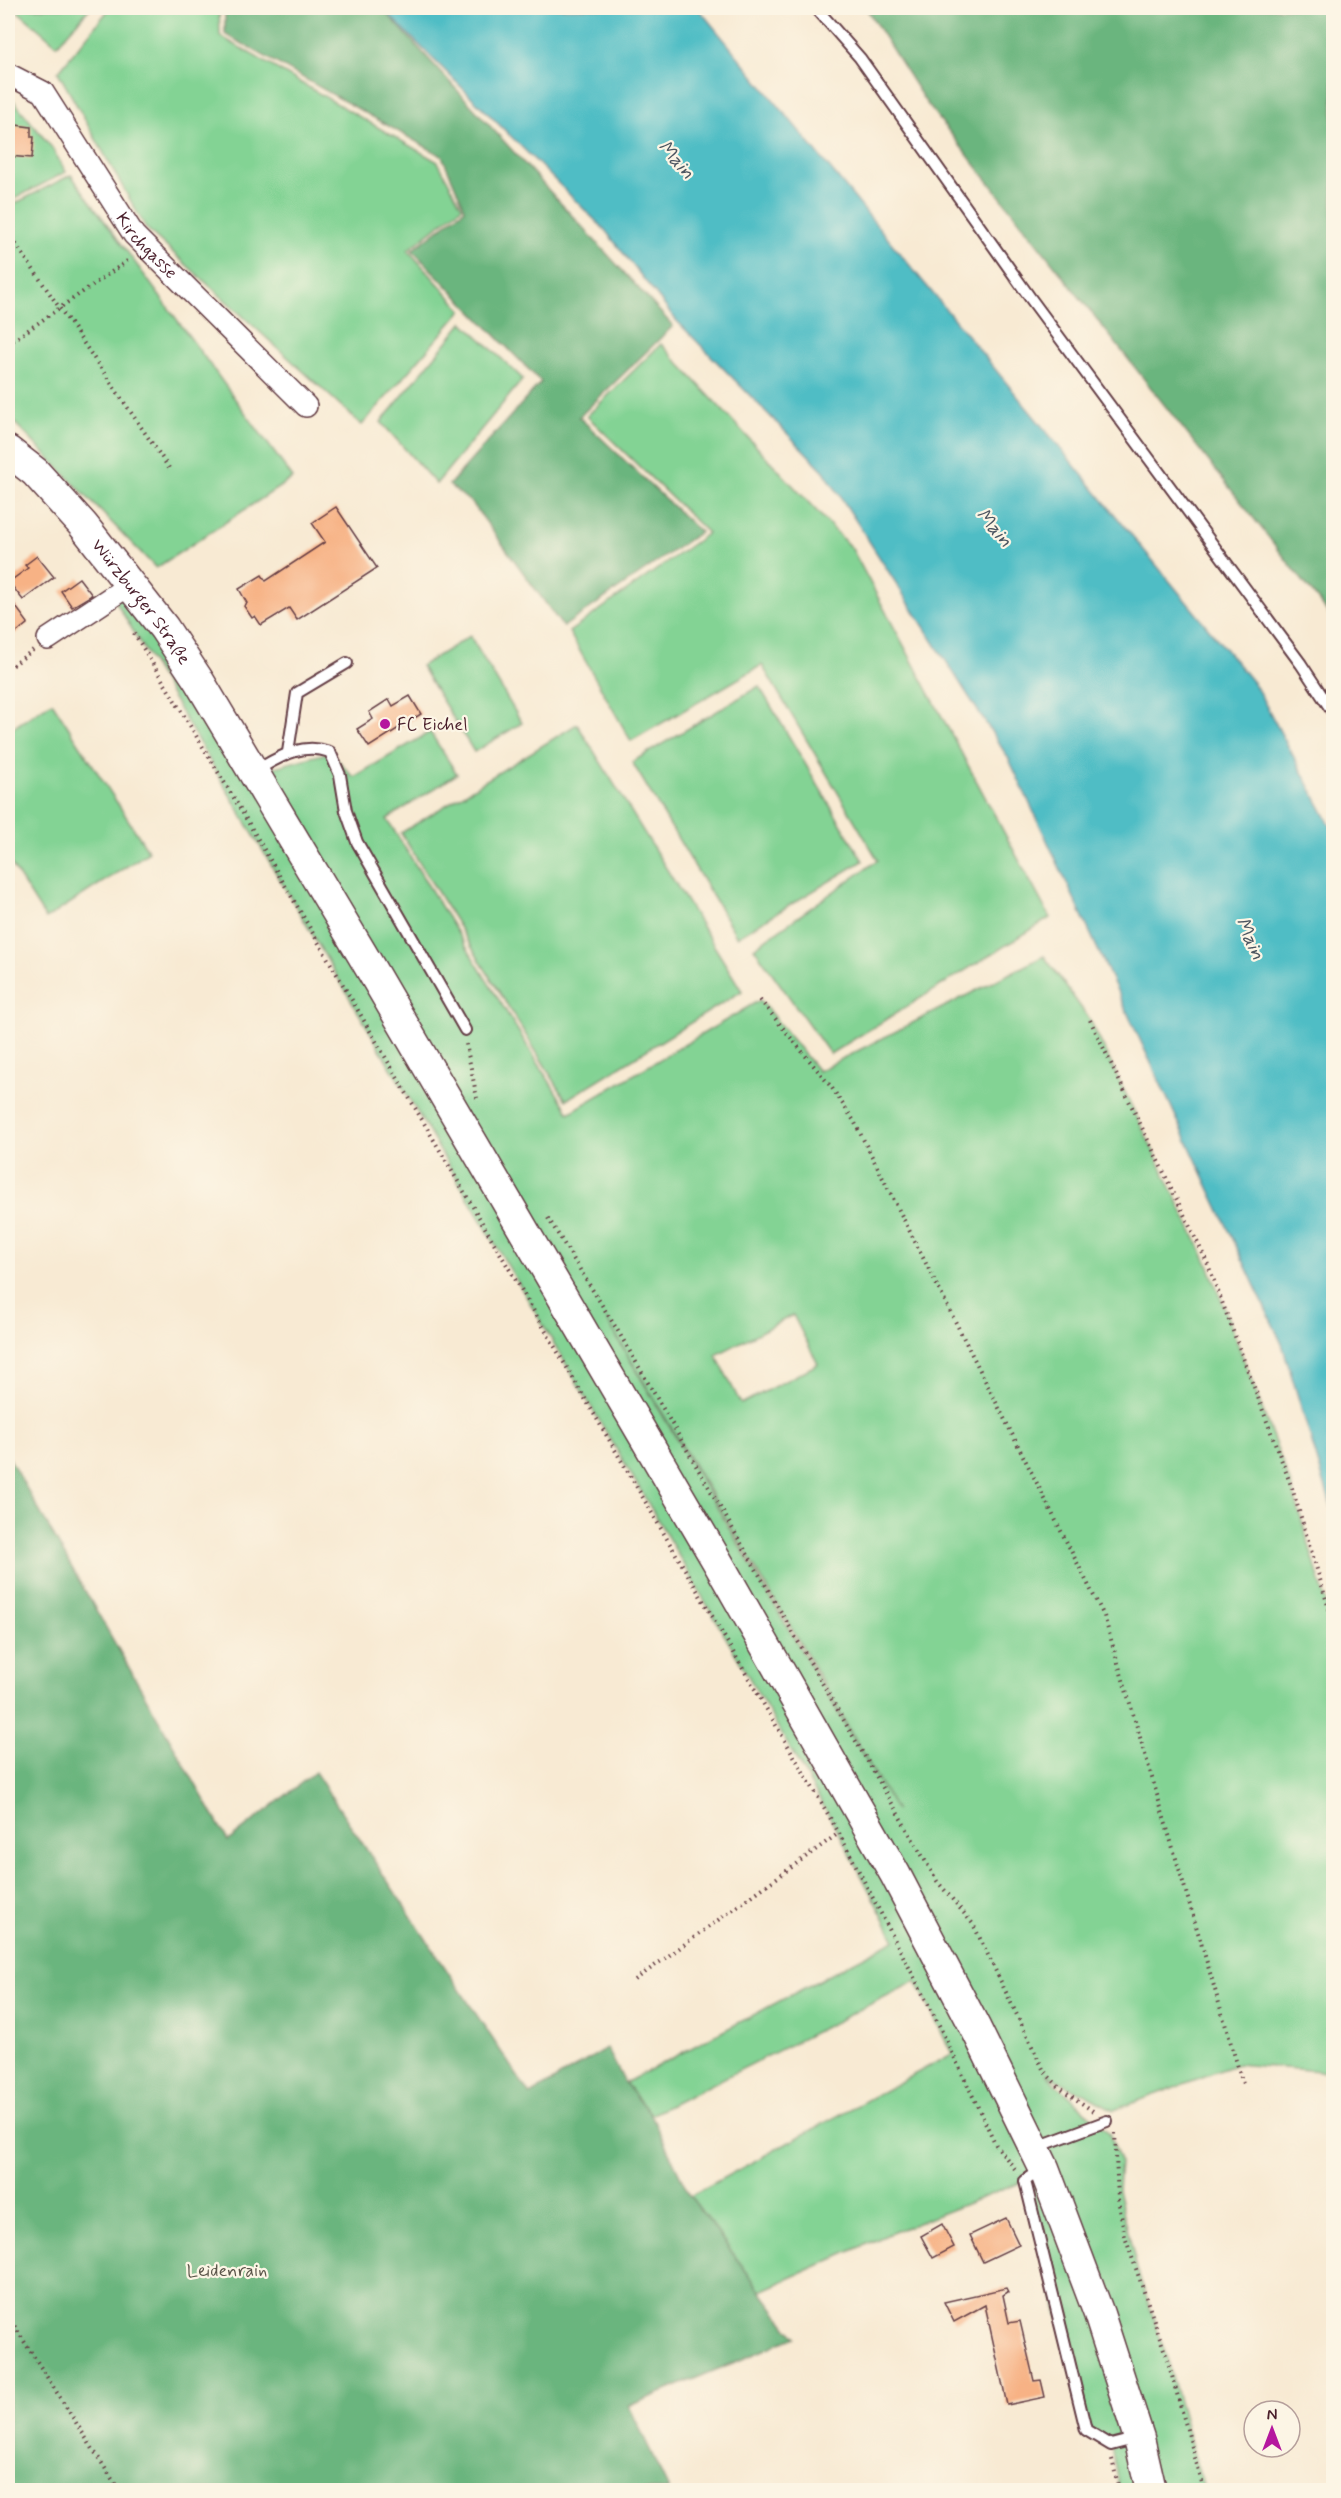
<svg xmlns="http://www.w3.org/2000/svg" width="1341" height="2498" viewBox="0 0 1341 2498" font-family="Mynerve,sans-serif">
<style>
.green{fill:#83d394;stroke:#667960;stroke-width:1.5;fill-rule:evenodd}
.forest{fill:#6ab57e;stroke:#5a6a54;stroke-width:1.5}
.water{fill:#4fbdc5;stroke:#4c6e78;stroke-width:1.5}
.building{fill:#f7b285}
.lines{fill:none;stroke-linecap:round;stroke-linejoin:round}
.service-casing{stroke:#643d44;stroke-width:14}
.minor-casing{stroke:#643d44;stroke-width:24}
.secondary-casing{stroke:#643d44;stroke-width:33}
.path{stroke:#643d44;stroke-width:4;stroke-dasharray:1.5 4.5;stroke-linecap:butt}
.service{stroke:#fff;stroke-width:10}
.minor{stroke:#fff;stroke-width:21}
.secondary{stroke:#fff;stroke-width:30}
.poi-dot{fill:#b5179e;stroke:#fcf5e5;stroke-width:2}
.labels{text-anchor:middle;stroke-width:4.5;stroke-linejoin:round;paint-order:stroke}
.street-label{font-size:18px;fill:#4a1f2b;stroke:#fcf5e5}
.poi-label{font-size:18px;fill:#4a1f2b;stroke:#fcf5e5;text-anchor:start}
.park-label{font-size:18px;fill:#5b554a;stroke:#fcf5e5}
.water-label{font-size:20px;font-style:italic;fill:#4c5661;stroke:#fcf5e5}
</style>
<rect width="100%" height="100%" fill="#fcf5e5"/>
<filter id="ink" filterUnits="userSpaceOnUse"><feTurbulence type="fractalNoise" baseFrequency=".0167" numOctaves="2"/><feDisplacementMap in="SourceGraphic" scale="12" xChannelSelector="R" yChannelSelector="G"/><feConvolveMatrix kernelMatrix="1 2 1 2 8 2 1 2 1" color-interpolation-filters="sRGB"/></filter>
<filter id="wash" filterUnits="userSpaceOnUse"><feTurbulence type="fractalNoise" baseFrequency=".008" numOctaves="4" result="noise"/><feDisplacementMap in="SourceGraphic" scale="24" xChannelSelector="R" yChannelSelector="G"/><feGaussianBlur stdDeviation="1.35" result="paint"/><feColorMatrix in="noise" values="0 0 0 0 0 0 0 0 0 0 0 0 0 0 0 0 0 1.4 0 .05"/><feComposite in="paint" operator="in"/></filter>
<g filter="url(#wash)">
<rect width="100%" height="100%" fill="#f8ead3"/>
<g class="green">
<polygon points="14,8 90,8 57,45"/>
<polygon points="110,8 219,8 220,36 438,162 462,207 408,250 462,310 362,425 146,228 58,72"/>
<polygon points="8,94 52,148 66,172 8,202"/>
<polygon points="71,175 293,478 156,568 8,416 8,207"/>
<polygon points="463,322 523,379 436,484 381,422"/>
<polygon points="661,344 852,549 1050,918 830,1054 754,948 878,860 762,665 631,741 569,632 708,533 587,416"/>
<path d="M131 584 253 773 330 752 354 777 430 732 457 774 387 819 569 1113 760 1000 818 1071 1044 956 1090 1020 1207 1262 1292 1488 1333 1625V2069L1320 2071 1237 2064 1114 2110 1046 2074 1109 2133 1120 2161 1118 2190 1137 2269 1167 2358 1204 2490H1119L1111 2445 1086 2430 1025 2181 889 2234 761 2291 690 2196 952 2054 916 1981 651 2115 625 2083 895 1940 839 1833 648 1503 113 597ZM793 1315 818 1364 741 1404 716 1355ZM607 1320 799 1641 896 1811 607 1321Z"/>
<polygon points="470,636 522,723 474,752 421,666"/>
<polygon points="759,686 863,861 737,937 632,762"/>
<polygon points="52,702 149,852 46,919 8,859 8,731"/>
<polygon points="577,724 742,991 566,1100 401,833"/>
</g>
<g class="forest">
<polygon points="225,8 382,8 673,326 579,417 700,532 563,627 473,504 449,485 541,382 412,250 465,209 442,156 225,34"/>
<polygon points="866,8 1333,8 1333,619 925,101"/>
<polygon points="8,1456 228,1841 315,1772 530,2095 607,2048 625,2083 651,2115 690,2196 795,2337 629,2406 669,2490 8,2490"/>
</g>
<polygon class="water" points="382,8 698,8 1255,685 1333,830 1333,1512 1282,1344 1009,759 824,471 676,320 605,230"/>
<g id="blocks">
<g class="building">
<polygon points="8,124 31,127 31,137 34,137 32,158 8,156"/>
<polygon points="336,507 377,568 297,620 289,608 261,625 255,616 252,618 244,606 247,603 239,589 262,575 266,581 325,542 312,523"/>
<polygon points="37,556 54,577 23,600 9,582 28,568 25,565"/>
<polygon points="79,578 92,595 72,607 61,591"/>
<polygon points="8,596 28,623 8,639"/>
<polygon points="410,696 421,714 369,747 357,729 373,719 369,712 389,699 393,706"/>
<polygon points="1006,2218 1019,2245 983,2262 970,2235"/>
<polygon points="942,2224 954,2247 933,2258 921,2236"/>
<polygon points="1006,2288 1008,2292 1003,2295 1009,2323 1020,2321 1034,2381 1041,2380 1045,2397 1007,2405 985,2305 954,2322 944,2302"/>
</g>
</g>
</g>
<g filter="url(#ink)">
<use href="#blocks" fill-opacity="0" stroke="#643d44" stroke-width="1.5"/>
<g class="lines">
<g class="service-casing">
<g id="service">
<polyline points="816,8 860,58 1031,299 1301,664 1334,714"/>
<polyline points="288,752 297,693 347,663"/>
<path d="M255 771C280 757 301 742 330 752L340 775 346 811 357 842 465 1030"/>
<polyline points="1037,2147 1107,2121"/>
<polyline points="1042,2169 1025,2181 1086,2430 1111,2445 1138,2438"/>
</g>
</g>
<g class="minor-casing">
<g id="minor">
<path id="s1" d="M8 74 43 92 134 235 306 406"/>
<polyline points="48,639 131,584"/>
</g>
</g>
<g class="secondary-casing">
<g id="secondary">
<path id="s2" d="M8 451 35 472 83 525 164 628 199 681 362 954 717 1561 895 1874 976 2029 1044 2168 1099 2314 1139 2438 1151 2490"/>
</g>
</g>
<g class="path">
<polyline points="9,234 169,468"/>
<polyline points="8,344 130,259"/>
<polyline points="134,633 238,805 839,1833 939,2025 996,2145 1015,2169"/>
<polyline points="8,669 33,650"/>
<polyline points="760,1000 832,1088 854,1121 1104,1616 1243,2084"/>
<polyline points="1090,1020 1207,1262 1292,1488 1334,1625"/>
<polyline points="466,1044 477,1098"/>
<polyline points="548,1218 618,1331 937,1881 973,1924 1044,2071 1060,2088 1093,2111"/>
<polyline points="635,1980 839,1833"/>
<polyline points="1115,2133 1118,2199 1125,2237 1167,2358 1204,2490"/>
<polyline points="8,2316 119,2490"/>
<polyline points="1112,2459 1119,2490"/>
</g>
<use href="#service" class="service"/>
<use href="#minor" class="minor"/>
<use href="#secondary" class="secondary"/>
</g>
</g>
<circle class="poi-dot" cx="385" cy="724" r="6"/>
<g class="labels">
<g class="street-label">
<text dy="6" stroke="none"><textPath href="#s1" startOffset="225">Kirchgasse</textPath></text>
<text dy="6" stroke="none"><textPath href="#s2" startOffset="202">Würzburger Straße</textPath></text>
</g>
<g class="poi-label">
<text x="397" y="730">FC Eichel</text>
</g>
<g class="park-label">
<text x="227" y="2276">Leidenrain</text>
</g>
<g class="water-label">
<text transform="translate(677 159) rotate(49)" y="7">Main</text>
<text transform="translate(995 527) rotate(50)" y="7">Main</text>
<text transform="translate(1251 938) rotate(66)" y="7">Main</text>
</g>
</g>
<rect width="1341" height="2498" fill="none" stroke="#fcf5e5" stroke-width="30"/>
<g transform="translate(1272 2429)"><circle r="28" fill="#fcf5e5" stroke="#b59f9b" stroke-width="1.5"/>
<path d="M0-4.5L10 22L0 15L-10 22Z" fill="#b5179e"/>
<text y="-9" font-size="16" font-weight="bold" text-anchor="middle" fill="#4a1f2b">N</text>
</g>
</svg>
